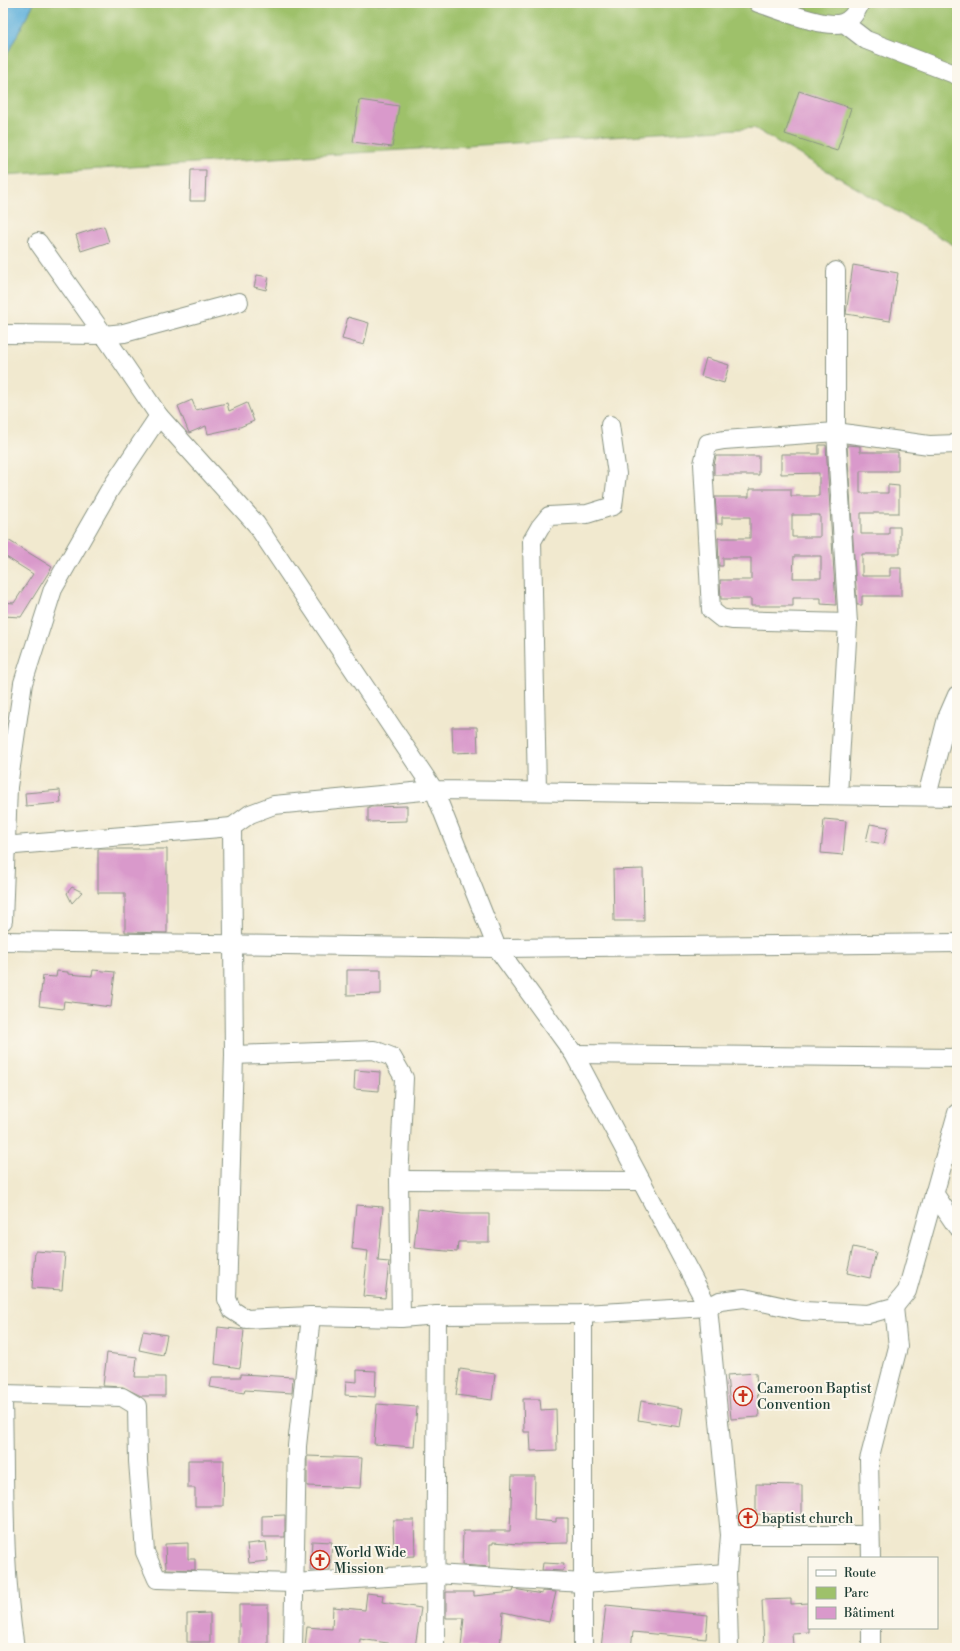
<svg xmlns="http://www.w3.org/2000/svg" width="960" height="1651" viewBox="0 0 960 1651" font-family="'Libre Bodoni',serif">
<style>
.green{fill:#9ec16a;stroke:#5e7f4f}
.water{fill:#60b1db;stroke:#407788}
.building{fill:#d999cb;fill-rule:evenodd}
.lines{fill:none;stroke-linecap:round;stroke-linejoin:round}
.minor-casing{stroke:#889382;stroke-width:20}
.minor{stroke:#fff;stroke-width:18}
.labels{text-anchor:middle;stroke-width:4;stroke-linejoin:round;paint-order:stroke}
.poi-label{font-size:14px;fill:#1f3d34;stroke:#fbf7ec;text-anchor:start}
</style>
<rect width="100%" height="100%" fill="#fbf7ec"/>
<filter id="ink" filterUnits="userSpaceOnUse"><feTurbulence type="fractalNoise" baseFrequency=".025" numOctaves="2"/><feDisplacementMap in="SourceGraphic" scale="8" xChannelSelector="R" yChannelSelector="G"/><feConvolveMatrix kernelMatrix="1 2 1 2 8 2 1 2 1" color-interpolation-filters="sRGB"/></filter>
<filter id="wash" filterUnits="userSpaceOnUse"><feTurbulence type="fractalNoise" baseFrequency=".012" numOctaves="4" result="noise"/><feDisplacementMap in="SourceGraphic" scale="16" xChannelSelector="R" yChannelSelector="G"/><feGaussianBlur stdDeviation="0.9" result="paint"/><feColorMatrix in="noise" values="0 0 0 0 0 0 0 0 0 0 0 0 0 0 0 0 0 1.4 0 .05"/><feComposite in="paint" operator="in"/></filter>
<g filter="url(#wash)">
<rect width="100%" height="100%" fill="#f1e9cf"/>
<polygon class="green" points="34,3 957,3 957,247 754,128 3,175 3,62"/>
<polygon class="water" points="3,3 34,3 3,62"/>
<g id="blocks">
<g class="building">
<polygon points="799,91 851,108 837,151 785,134"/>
<polygon points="359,100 399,106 392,147 353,142"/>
<polygon points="191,170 206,170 205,201 190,201"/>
<polygon points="104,226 109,242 81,251 76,235"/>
<polygon points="853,265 898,273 890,321 846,314"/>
<polygon points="257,275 269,277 266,290 254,287"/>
<polygon points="348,317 369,323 364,345 342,339"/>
<polygon points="706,358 729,365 724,383 701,376"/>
<polygon points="192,400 196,410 227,403 229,411 247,403 254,421 240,427 208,434 206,426 189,433 178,406"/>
<path d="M819 445H826L836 605 821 604V598H793V606H751V599H721L720 580H751V558H723V566H719L718 538H750V517H722V524H717L715 497H749V489H791V496H819V473L781 474V454H819ZM792 515H820V537H792ZM794 556H821V578H793Z"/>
<polygon points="847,445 860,446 860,452 898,452 898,471 860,471 860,493 888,493 888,485 899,486 899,513 861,513 861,534 889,534 889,527 900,527 900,554 862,554 862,576 890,576 890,568 901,568 901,596 862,596 862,605 857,605"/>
<polygon points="716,456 759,456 759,475 714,475 714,465"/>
<polygon points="3,537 52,567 21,617 3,616 3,602 14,603 33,574 3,555"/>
<polygon points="452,727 477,727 478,752 453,753"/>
<polygon points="60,790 61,803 26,806 25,793"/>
<polygon points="407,806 407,821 368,822 368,807"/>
<polygon points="824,819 846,821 843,855 821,853"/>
<polygon points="870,824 888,827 884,844 866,841"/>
<polygon points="98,849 167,849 167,933 125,932 125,893 98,893"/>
<polygon points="643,869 644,921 614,921 613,870"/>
<polygon points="72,887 82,892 72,903 67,893"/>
<polygon points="93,970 115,972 111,1007 64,1001 63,1009 39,1006 43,976 56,977 57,971 68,972 68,974 92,976"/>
<polygon points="347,970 381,970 381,994 347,995"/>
<polygon points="355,1070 380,1072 379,1091 354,1089"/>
<polygon points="356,1205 383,1207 378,1261 389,1262 385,1298 363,1296 368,1251 352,1249"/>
<polygon points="418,1209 462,1214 489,1214 489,1242 458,1242 457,1252 414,1248"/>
<polygon points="853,1247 876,1252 870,1278 847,1273"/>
<polygon points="35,1251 65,1253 62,1290 32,1288"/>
<polygon points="218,1327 244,1330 240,1368 215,1364"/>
<polygon points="143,1331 167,1335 163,1355 139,1350"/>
<polygon points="107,1353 137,1357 135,1377 165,1377 165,1396 141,1396 123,1387 103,1386"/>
<polygon points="460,1369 495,1374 492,1400 456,1395"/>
<polygon points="357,1370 376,1371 375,1397 345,1395 346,1381 357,1382"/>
<polygon points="756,1373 759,1417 731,1419 727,1375"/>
<polygon points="241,1374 293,1377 292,1393 245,1390 244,1393 210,1387 212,1377 241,1377"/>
<polygon points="523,1399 540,1399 541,1410 556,1409 557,1450 531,1451 530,1432 524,1432"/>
<polygon points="641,1401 683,1408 680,1427 638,1420"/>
<polygon points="377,1404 417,1407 414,1447 374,1444"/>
<polygon points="307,1456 362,1458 360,1488 307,1486"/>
<polygon points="188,1460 224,1460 223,1506 195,1506 195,1488 188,1488"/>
<polygon points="512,1476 535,1476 534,1520 556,1522 556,1518 568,1518 568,1543 519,1544 493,1542 493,1544 490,1544 490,1567 462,1565 463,1531 510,1531"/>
<polygon points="756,1484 802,1485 802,1515 756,1514"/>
<polygon points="285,1515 285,1537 262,1537 262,1516"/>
<polygon points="393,1520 414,1520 415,1556 394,1557"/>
<polygon points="312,1541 332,1542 330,1570 310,1571"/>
<polygon points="266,1542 268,1561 249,1563 247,1544"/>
<polygon points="188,1543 188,1559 195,1559 195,1570 166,1569 165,1544"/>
<polygon points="543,1563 564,1564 563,1571 542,1570"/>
<polygon points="514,1589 542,1594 542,1591 556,1592 549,1622 503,1612 500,1648 461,1647 464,1618 446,1618 446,1592 474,1592 474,1596 513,1592"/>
<polygon points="367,1593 383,1595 382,1602 421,1608 415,1647 360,1639 359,1648 305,1647 307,1627 332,1629 333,1607 365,1610"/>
<polygon points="791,1599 791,1604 809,1603 809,1632 792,1633 793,1646 764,1648 762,1600"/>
<rect x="239" y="1605" width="29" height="43"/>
<polygon points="606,1605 708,1615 706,1639 633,1632 631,1648 601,1648"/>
<polygon points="210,1613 210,1642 187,1642 187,1614"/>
</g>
</g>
</g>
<g filter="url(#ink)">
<use href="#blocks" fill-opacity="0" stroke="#889382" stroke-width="1"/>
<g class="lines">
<g class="minor-casing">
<g id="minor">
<path d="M758 3C778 9 825 29 842 23 852 20 857 11 860 3"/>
<polyline points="844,23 866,40 957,75"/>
<polyline points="38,242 104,335"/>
<polyline points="836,271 836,432 848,623 838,795"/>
<polyline points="3,334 104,335"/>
<polyline points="159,416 104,335 124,333 239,302"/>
<polyline points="848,623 732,620 721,618 711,610 703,464 708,443 724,440 836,432 929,445 957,444"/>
<polyline points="537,791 532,541 540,527 549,516 587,514 613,506 617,474 610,425"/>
<polyline points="927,796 947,718 957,695"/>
<polyline points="3,846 232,827"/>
<polyline points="3,921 8,787 23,683 53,589 109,491 159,416 256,524 434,790 957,797"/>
<polyline points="3,941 497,948 957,943"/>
<polyline points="574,1054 957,1058"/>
<polyline points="234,1055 374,1050 392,1057 404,1078 399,1180 401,1318"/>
<polyline points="399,1180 641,1181"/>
<polyline points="934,1193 957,1227"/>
<polyline points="3,1394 122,1397 137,1406 138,1461 145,1552 157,1579 294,1583 435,1574 583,1583 727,1573"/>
<path d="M3 1401C5 1483 2 1566 15 1648"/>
<polyline points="730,1535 870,1535"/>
<polyline points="871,1558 869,1460 898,1347 894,1307"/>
<polyline points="871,1628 871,1648"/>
<polyline points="293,1648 297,1446 311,1316"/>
<polyline points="435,1648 437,1315"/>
<polyline points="583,1648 583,1314"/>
<polyline points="729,1648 727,1573 730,1535 708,1307 574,1054 497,948 434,790 274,805 250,814 232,827 234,1055 227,1299 232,1310 246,1319 311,1316 401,1318 437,1315 583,1314 708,1307 720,1301 744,1298 803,1311 868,1314 894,1307 907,1291 957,1113"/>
</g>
</g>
<use href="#minor" class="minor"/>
</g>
</g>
<defs>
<g id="church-ring" transform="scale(1)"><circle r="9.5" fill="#fbf7ec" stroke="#c8321e" stroke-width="1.5"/><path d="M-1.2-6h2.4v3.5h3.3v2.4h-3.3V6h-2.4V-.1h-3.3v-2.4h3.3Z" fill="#c8321e"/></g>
</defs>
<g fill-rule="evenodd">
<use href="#church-ring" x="743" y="1396"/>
<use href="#church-ring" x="748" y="1518"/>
<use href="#church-ring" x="320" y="1560"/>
</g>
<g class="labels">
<g class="poi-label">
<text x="757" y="1393">Cameroon Baptist<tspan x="757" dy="16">Convention</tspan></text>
<text x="762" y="1523">baptist church</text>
<text x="334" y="1557">World Wide<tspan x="334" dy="16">Mission</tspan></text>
</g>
</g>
<rect width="960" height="1651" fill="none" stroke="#fbf7ec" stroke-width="16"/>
<rect x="808" y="1557" width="130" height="72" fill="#fbf7ec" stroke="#a3ada2"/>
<rect x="816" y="1570" width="20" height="6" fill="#ffffff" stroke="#a3ada2"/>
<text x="844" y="1577" font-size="12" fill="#1f3d34">Route</text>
<rect x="816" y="1587" width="20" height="12" fill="#9ec16a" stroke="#a3ada2"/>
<text x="844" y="1597" font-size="12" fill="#1f3d34">Parc</text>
<rect x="816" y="1607" width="20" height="12" fill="#d999cb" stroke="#a3ada2"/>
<text x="844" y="1617" font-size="12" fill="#1f3d34">Bâtiment</text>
</svg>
